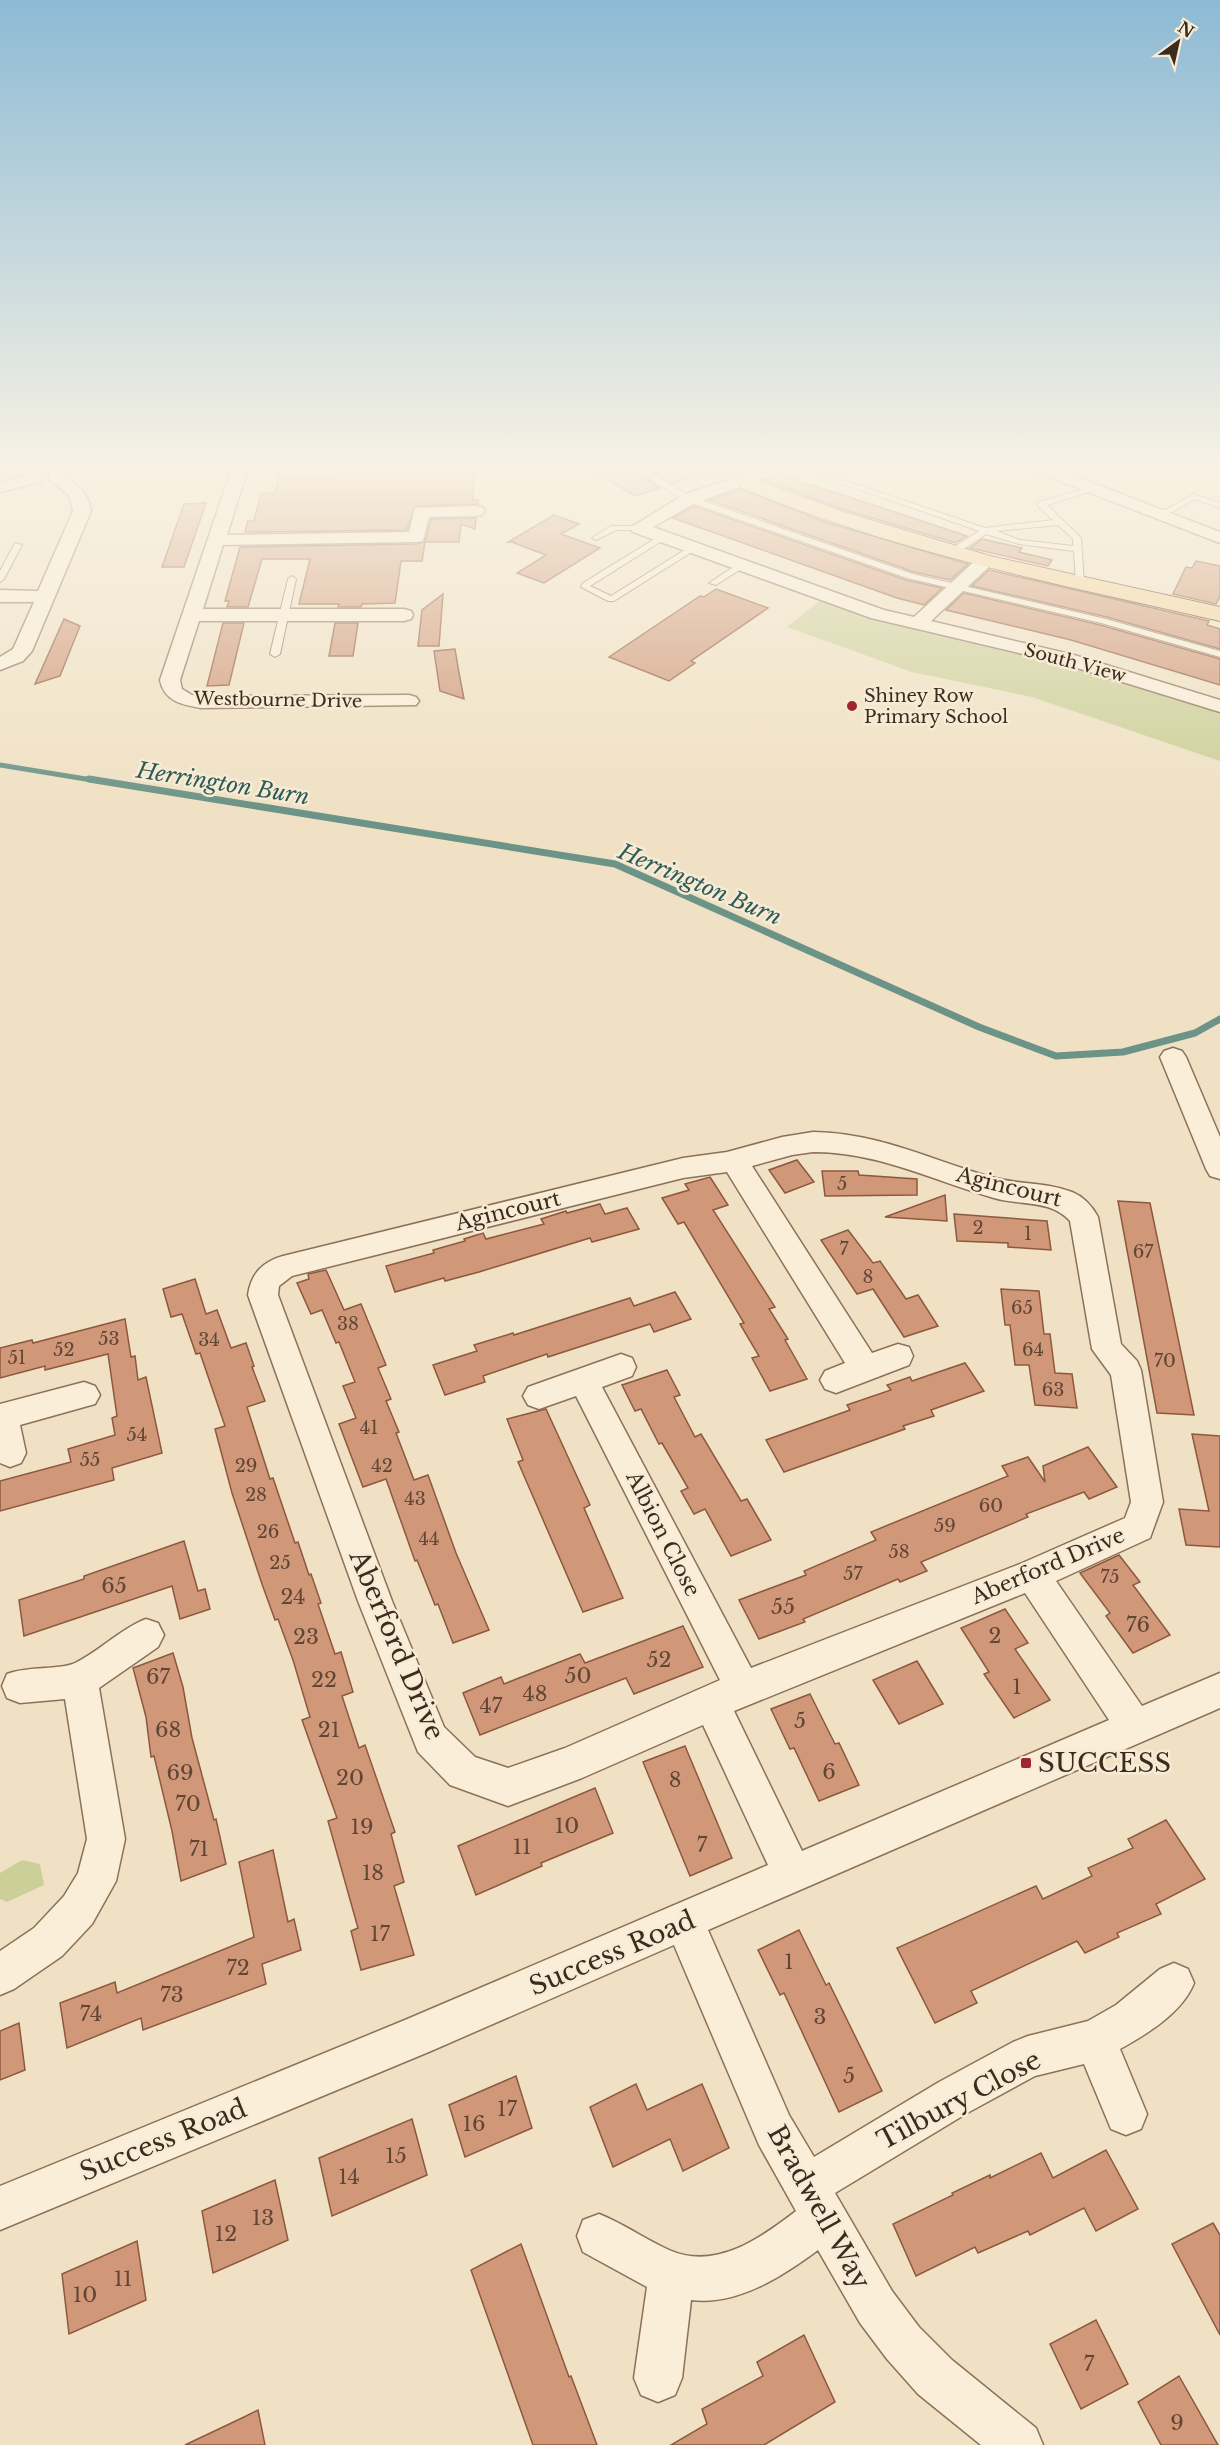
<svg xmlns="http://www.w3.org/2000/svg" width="1220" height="2445" viewBox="0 0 1220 2445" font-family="'Libre Baskerville',serif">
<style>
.green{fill:#cccf98}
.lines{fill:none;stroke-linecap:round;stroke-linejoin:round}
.stream-far1{stroke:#6c9387;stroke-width:5}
.stream{stroke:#6c9387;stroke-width:7}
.building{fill:#d09879;stroke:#8d583e;stroke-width:1.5}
.service-casing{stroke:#8c715a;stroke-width:2}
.minor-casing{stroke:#8c715a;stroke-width:3}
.primary-casing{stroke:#5a402e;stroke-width:2}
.service{fill:#faeed8;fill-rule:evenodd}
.minor{fill:#faeed8;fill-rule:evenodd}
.primary{fill:#f5d39b;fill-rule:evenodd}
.poi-dot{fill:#9e262f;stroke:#f7ebd5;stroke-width:2}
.labels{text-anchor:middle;stroke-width:5;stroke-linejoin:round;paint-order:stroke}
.far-street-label{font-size:18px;fill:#3c2b1e;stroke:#f7ebd5}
.far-poi-label{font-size:18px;fill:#3c2b1e;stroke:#f7ebd5;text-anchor:start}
.number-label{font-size:18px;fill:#614635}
.street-label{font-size:21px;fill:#3c2b1e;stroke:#f7ebd5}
.near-number-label{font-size:21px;fill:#614635}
.water-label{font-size:22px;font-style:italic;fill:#2d5c56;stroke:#f7ebd5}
.near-street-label{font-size:26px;fill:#3c2b1e;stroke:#f7ebd5}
.near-poi-label{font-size:26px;fill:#3c2b1e;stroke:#f7ebd5;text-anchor:start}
</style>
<rect width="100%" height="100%" fill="#f0e1c4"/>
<g class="green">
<polygon points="822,599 923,632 1077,668 1220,712 1220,761 1032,697 912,672 787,627"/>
<polygon points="22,1860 40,1864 44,1885 7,1902 0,1899 0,1873"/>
</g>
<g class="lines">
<polyline class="stream-far1" points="0,765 98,781"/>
<polyline class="stream" points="89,779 615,864 979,1027 1056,1056 1123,1052 1195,1033 1220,1019"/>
</g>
<g class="building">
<polygon points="584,465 625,465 660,488 635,496"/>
<polygon points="640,465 696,465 698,470 704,473 673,484"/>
<polygon points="474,472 473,500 478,500 478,504 415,506 407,530 245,532 248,521 254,521 261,493 275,493 279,476"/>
<polygon points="780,475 843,495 967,536 956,543 842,509 765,480"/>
<polygon points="741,489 825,522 968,564 950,580 914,572 709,500"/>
<polygon points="206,503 184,567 162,567 184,504"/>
<polygon points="694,506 906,580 942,588 924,605 897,598 673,518"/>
<polygon points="554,515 579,524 561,534 600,548 544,583 517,573 546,555 514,543 516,542 508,542"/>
<polygon points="476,518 475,529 461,524 459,542 425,542 422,561 401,561 395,603 362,604 361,607 338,607 339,604 299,604 310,559 262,559 248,607 227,607 229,601 225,601 240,547 417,544 425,542 431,519"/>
<polygon points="982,539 1022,548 1019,552 1052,560 1048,566 970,548"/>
<polygon points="1196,561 1220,566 1220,596 1216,604 1173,594 1186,567 1192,568"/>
<polygon points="989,570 1209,621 1207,625 1220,629 1220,649 1107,617 972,586"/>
<polygon points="716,589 768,608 691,661 695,663 669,681 609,657 700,596 704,597"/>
<polygon points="964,593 1100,625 1220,659 1220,685 1071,640 946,610"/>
<polygon points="443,594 439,646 418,646 422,610"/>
<polygon points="64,619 80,626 60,676 35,684"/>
<polygon points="223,623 244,623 229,685 207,686"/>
<polygon points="335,623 358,623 353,656 329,656"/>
<polygon points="455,649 459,673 464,699 440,691 434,651"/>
<polygon points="797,1160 814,1182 785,1193 769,1170"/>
<polygon points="822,1171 858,1171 859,1175 917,1179 917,1195 825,1196"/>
<polygon points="710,1177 728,1205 713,1210 775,1307 769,1309 788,1339 785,1340 807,1379 770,1391 752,1358 759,1356 740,1324 744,1323 684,1222 678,1224 662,1198 689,1190 685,1184"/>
<polygon points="945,1195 947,1221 885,1217"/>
<polygon points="1118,1201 1150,1203 1194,1415 1157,1413"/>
<polygon points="600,1204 605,1214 627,1208 639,1229 592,1242 590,1238 479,1272 445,1281 444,1278 395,1292 386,1266 434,1253 433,1250 465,1241 464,1239 483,1233 486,1239 544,1224 541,1219 566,1211 567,1213"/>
<polygon points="954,1214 1047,1221 1051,1250 1008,1247 1008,1243 957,1241"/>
<polygon points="848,1230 873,1263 880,1261 906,1299 918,1295 938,1326 904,1337 873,1289 857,1294 821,1240"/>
<polygon points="326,1270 344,1310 361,1304 386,1365 378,1368 391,1399 386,1401 399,1432 396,1433 414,1480 428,1475 456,1553 489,1630 453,1643 438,1604 435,1605 417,1560 415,1561 386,1479 363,1487 339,1424 356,1418 343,1386 355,1382 339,1342 336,1343 322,1310 311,1314 297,1283 309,1279 308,1274"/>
<polygon points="195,1279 206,1314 217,1310 231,1348 246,1343 254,1366 252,1367 265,1401 247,1407 270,1479 273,1478 295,1543 298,1542 309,1575 311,1574 321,1603 318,1604 335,1654 341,1652 353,1692 342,1696 359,1748 365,1745 395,1832 391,1834 404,1882 394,1886 414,1955 361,1970 351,1931 358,1928 328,1821 337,1818 302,1720 310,1717 293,1660 278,1619 275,1620 262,1584 232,1493 215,1429 225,1426 200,1353 196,1354 182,1314 171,1317 163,1289"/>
<polygon points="1001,1289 1039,1291 1044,1334 1050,1334 1055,1373 1072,1374 1077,1408 1035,1405 1029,1365 1015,1365 1010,1325 1005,1325"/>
<polygon points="675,1292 691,1319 654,1332 650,1324 548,1357 547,1354 483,1376 485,1382 445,1395 433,1365 477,1351 474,1345 513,1333 514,1335 630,1298 634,1306"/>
<polygon points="125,1319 131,1357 135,1356 138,1380 146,1377 162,1453 112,1468 114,1480 0,1511 0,1481 71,1462 68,1449 115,1435 112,1418 117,1416 108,1354 45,1370 45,1366 0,1378 0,1348 32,1340 33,1343"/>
<polygon points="965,1363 984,1391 931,1410 934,1416 903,1426 905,1429 784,1472 766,1440 850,1410 847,1405 891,1390 887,1385 910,1377 912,1381"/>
<polygon points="667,1370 680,1395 674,1397 695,1437 701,1434 741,1501 747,1499 771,1540 731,1556 705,1509 694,1514 681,1491 688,1488 662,1443 659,1444 641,1409 635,1411 622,1385"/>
<polygon points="546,1409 590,1505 584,1508 623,1598 583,1612 518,1462 523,1460 507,1419"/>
<polygon points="1192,1434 1220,1436 1220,1547 1186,1545 1179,1509 1209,1511"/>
<polygon points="1088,1447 1117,1487 1089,1499 1084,1492 1026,1514 1028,1517 921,1562 927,1571 900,1582 898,1579 803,1619 805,1622 759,1639 739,1600 806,1575 804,1571 876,1540 871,1532 1008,1476 1002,1466 1028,1457 1045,1482 1043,1466"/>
<polygon points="184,1541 198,1591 205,1589 210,1609 180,1619 172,1586 24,1636 19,1600 84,1579 84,1576"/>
<polygon points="1119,1555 1140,1582 1133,1585 1170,1635 1133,1653 1106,1616 1110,1613 1080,1573"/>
<polygon points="1005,1609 1028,1643 1015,1649 1050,1700 1014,1718 984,1674 989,1672 961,1628"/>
<polygon points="683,1626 703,1667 634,1694 626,1678 480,1735 463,1693 501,1677 504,1684 580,1654 585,1663"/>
<polygon points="173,1653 183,1687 192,1738 214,1820 216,1819 226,1864 181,1881 172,1831 154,1756 151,1757 146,1717 133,1668"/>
<polygon points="917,1661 943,1704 899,1724 873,1680"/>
<polygon points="810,1694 835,1744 839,1743 859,1785 819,1801 794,1748 790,1749 771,1709"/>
<polygon points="685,1746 732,1858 690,1876 643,1762"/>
<polygon points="595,1788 613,1833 541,1863 542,1866 476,1895 458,1846"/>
<polygon points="1166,1820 1205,1879 1156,1904 1161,1914 1117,1933 1119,1937 1085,1953 1077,1941 971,1991 977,2003 935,2023 897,1948 1036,1886 1043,1899 1092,1876 1088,1868 1133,1848 1128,1839"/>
<polygon points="273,1850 288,1922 294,1919 301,1950 262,1964 266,1984 143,2030 141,2018 67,2048 60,2003 115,1982 117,1993 254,1937 239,1862"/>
<polygon points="799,1930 826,1985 829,1983 882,2091 839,2112 784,1993 780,1995 758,1950"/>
<polygon points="19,2023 25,2070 0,2080 0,2031"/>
<polygon points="516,2076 532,2128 465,2157 449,2105"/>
<polygon points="636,2084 647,2110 702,2084 729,2148 683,2171 670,2139 613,2167 590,2107"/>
<polygon points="412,2119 427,2175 332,2216 319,2158"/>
<polygon points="1106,2150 1138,2209 1096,2231 1084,2208 1030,2235 1028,2231 978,2253 975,2247 916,2276 893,2224 953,2195 952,2193 990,2175 990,2178 1041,2153 1053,2178"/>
<polygon points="275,2180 288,2240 213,2273 202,2211"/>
<polygon points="1213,2223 1220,2235 1220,2335 1172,2244"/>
<polygon points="137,2241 146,2300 69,2334 62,2274"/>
<polygon points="521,2244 569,2377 571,2376 597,2445 533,2445 471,2270"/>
<polygon points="1096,2320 1128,2384 1081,2409 1050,2344"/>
<polygon points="804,2335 835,2402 764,2445 671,2445 707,2424 702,2409 763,2376 757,2362"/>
<polygon points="1179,2376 1218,2445 1161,2445 1138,2402"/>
<polygon points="258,2410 265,2445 185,2445 242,2418"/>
</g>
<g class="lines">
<g class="service-casing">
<g id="service">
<polygon points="627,465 636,465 692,497 913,574 1106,619 1220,651 1220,657 1101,623 907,578 686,501"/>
<path d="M789 465H799L985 528 1053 520 1038 506V502L1095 486V490L1047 505 1081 538 1084 584 1080 587 1076 584 1074 551 1019 544 986 534 956 554H950V550L979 531ZM1058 525 1073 539V546L1020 540 996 531Z"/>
<polygon points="1194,494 1220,503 1220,508 1195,499 1163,517 1156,515"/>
<polygon points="611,526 639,526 643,528 639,530 616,530 596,540 592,538"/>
<polygon points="661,535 668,537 590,586 611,596 691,546 698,548 614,601 608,601 581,587 583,583"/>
<polygon points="15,543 22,545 4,579 0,582 0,571"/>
<polygon points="741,562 744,563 744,567 716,585 709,583"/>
<polygon points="292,576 296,579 280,654 275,657 270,654 288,579"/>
</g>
</g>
<g class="minor-casing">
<g id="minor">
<path d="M59 465H78L65 477C79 485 89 494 91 511L32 651 23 661 0 670V657L13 649 34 602H0V590L38 591 73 511 69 495 49 479 50 471Z"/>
<path d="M233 465H249L227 535 409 532 415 508 476 506 482 507 485 511 482 515 476 516 429 517 423 541 417 542 223 545 203 609H404L411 611 413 615 411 619 404 621H199L180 680 182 689 192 695 201 696 409 695 416 697 419 701 416 705 201 708C182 705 164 701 160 680Z"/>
<polygon points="772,465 795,465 793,468 695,503 653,527 884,610 914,617 979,557 991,557 994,561 991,565 931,621 1074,655 1220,700 1220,712 1061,663 871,618 633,532 630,528 683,495"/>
<polygon points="1024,465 1046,465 1220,532 1220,543 1026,468"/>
<polygon points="34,473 42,478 40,482 0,492 0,482"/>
<polygon points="1173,1048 1182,1051 1186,1057 1220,1137 1220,1179 1210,1176 1206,1169 1160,1057 1164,1051"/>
<path d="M813 1132C881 1133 932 1161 995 1178 1021 1185 1047 1182 1072 1192 1084 1197 1092 1206 1098 1217L1121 1344 1137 1361 1141 1370 1163 1502 1150 1538 1056 1581 1142 1706 1220 1673V1708L708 1930 789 2115 814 2157 939 2082 1013 2042 1028 2036 1088 2021 1116 2005 1160 1969 1174 1963 1188 1969 1194 1983C1182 2013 1147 2034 1120 2049L1147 2114 1141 2129 1126 2135 1111 2129 1084 2064 1035 2076 969 2112 835 2193 892 2291 919 2327 952 2360 1036 2428 1043 2445H981L918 2394 887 2359 860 2323 818 2250C783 2276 737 2306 691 2300L682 2378 675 2395 658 2402 641 2395 634 2378 647 2287 583 2252 577 2236 583 2220 599 2214C624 2224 645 2239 669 2250 716 2271 761 2238 796 2211L759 2145 674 1945 431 2051 0 2230V2186L405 2020 768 1865 703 1725 582 1778 508 1806 450 1785 418 1752 358 1601 248 1295C251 1274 262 1262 283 1256L683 1158 727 1152 782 1137ZM813 1152C879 1152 931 1180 994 1198 1021 1206 1050 1199 1070 1221L1092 1349 1111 1375 1131 1502 1125 1518 1020 1564 751 1668 602 1387 632 1376 636 1367 632 1358 621 1354 528 1387 523 1396 528 1405 539 1409 576 1396 720 1680 565 1748 508 1768 475 1757 444 1727 392 1601 278 1295 279 1286 292 1276 683 1178 727 1172 845 1363 825 1371 820 1380 825 1389 836 1393 909 1365 913 1356 909 1347 898 1344 872 1353 752 1166 792 1155ZM1025 1593 1109 1720 802 1851 734 1711Z"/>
<polygon points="84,1382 95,1386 100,1395 95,1404 20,1425 26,1453 21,1463 10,1467 0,1463 0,1404"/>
<path d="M146 1619 158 1623 164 1635 158 1647 99 1688 125 1839 116 1881 92 1924 62 1956 14 1989 0 1995V1951L34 1928 64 1896 78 1873 87 1839 65 1699 20 1703 7 1698 2 1686 7 1674C28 1666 60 1670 75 1663 100 1651 120 1629 146 1619Z"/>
</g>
</g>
<g class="primary-casing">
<path id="primary" d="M698 465H721L746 476 841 511 990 556 1220 607V621C1045 581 864 546 700 469Z"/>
</g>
<use href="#service" class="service"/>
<use href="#minor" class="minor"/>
<use href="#primary" class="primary"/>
</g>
<linearGradient id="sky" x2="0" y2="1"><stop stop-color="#8dbad5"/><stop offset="0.58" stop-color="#f8f2e4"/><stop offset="1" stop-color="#f8f2e4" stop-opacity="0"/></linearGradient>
<rect width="1220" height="807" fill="url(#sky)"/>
<g class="poi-dot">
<circle cx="852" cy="706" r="6"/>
<rect x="1020" y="1757" width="12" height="12" rx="3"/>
</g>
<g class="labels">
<g class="far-street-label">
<text transform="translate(1075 663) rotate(15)" y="6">South View</text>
<text transform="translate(278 700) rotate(1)" y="6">Westbourne Drive</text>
</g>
<g class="far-poi-label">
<text x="864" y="702">Shiney Row<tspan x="864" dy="21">Primary School</tspan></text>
</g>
<g class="number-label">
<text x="842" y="1190">5</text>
<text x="978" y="1234">2</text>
<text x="1028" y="1240">1</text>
<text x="844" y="1255">7</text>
<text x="1143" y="1258">67</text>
<text x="868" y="1283">8</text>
<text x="1022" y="1314">65</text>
<text x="348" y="1330">38</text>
<text x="109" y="1345">53</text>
<text x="209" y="1346">34</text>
<text x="64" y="1356">52</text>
<text x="1033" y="1356">64</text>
<text x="17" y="1364">51</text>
<text x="1165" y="1367">70</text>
<text x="1053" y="1396">63</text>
<text x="369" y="1434">41</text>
<text x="137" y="1441">54</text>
<text x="90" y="1466">55</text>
<text x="246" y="1472">29</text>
<text x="382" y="1472">42</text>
<text x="256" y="1501">28</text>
<text x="415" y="1505">43</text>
<text x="991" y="1512">60</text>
<text x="945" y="1532">59</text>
<text x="268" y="1538">26</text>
<text x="429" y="1545">44</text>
<text x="899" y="1558">58</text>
<text x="280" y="1569">25</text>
<text x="853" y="1580">57</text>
<text x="1110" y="1583">75</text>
</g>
<g class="street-label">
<text transform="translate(1009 1187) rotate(14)" y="7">Agincourt</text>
<text transform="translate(508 1211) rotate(-14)" y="7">Agincourt</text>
<text transform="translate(663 1534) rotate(63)" y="7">Albion Close</text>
<text transform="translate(1048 1566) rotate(-23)" y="7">Aberford Drive</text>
</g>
<g class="near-number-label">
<text x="114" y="1593">65</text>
<text x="293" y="1604">24</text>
<text x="783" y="1614">55</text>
<text x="1138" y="1632">76</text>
<text x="995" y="1643">2</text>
<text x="306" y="1644">23</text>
<text x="659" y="1667">52</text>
<text x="578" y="1683">50</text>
<text x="158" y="1684">67</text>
<text x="324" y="1687">22</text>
<text x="1017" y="1694">1</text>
<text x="535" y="1701">48</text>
<text x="491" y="1713">47</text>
<text x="800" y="1728">5</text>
<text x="168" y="1737">68</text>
<text x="329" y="1737">21</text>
<text x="829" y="1779">6</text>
<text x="180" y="1780">69</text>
<text x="350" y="1785">20</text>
<text x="675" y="1787">8</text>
<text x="188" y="1811">70</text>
<text x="567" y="1833">10</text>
<text x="362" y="1834">19</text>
<text x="702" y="1852">7</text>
<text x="522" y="1854">11</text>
<text x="199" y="1856">71</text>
<text x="373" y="1880">18</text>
<text x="380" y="1941">17</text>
<text x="789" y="1969">1</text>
<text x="238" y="1975">72</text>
<text x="172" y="2002">73</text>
<text x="91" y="2021">74</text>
<text x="820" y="2024">3</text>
<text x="849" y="2083">5</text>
<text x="507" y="2116">17</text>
<text x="474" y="2131">16</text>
<text x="396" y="2163">15</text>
<text x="349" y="2184">14</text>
<text x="263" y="2225">13</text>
<text x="226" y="2241">12</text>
<text x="123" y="2286">11</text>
<text x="85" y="2302">10</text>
<text x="1089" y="2371">7</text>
<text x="1177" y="2430">9</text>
</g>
<g class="water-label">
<text transform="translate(223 783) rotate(9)" y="8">Herrington Burn</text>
<text transform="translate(700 884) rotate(23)" y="8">Herrington Burn</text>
</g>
<g class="near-street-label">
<text transform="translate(397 1645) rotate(67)" y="9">Aberford Drive</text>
<text transform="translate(612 1953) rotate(-23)" y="9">Success Road</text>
<text transform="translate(959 2100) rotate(-28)" y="9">Tilbury Close</text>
<text transform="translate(163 2140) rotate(-22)" y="9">Success Road</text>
<text transform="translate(819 2207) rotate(61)" y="9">Bradwell Way</text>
</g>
<g class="near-poi-label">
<text x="1038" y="1772">SUCCESS</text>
</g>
</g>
<g transform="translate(1178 42) rotate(33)" stroke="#f7ebd5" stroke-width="4.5" paint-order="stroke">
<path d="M0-4.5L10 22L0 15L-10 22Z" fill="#3c2b1e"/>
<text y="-9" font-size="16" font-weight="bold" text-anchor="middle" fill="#3c2b1e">N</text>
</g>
</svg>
